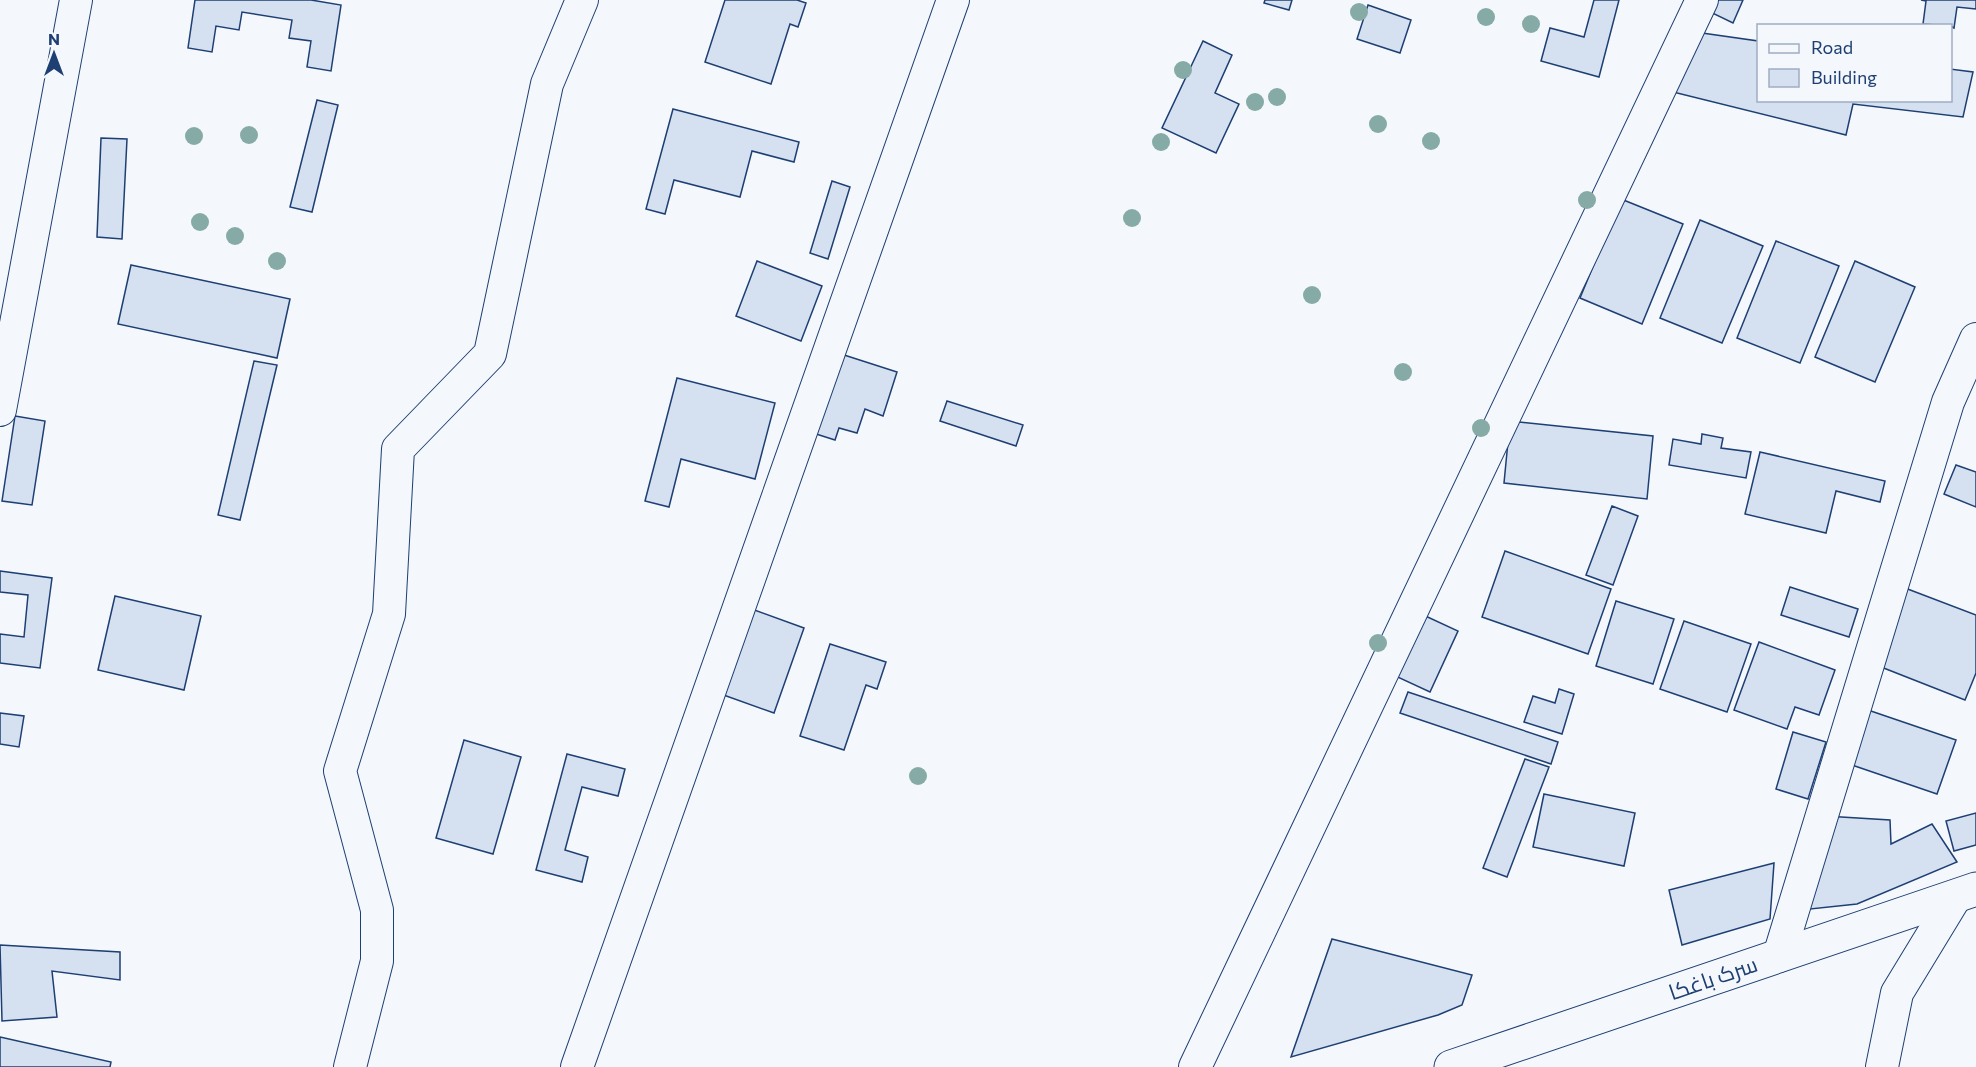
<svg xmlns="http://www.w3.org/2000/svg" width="1976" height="1067" viewBox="0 0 1976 1067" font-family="Commissioner,Cairo,sans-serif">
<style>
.building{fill:#d5e0f0;stroke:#1d3f73;stroke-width:1.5}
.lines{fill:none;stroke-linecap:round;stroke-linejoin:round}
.minor-casing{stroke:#1d3f73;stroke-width:34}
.tertiary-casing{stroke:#1d3f73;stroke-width:35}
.minor{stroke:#f4f7fb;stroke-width:32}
.tertiary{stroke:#f4f7fb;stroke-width:33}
.tree{fill:#86aba6}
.labels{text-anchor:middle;stroke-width:4.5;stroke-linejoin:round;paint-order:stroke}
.street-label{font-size:22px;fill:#1d3f73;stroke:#f4f7fb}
</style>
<rect width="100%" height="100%" fill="#f4f7fb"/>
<g class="building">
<polygon points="195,0 311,0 341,5 331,71 307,67 311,41 289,38 292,20 242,12 239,30 216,26 212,52 188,48"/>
<polygon points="725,0 797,0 806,3 798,27 790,24 771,84 705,62"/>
<polygon points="1265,0 1292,0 1289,10 1264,3"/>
<polygon points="1594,0 1619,0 1599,77 1541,61 1550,28 1584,37"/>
<polygon points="1710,0 1743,0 1733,23 1706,10"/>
<polygon points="1921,0 1976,0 1976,9 1957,7 1954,28 1950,26 1923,24 1926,1"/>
<polygon points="1368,5 1411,20 1400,53 1357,39"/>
<polygon points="1695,32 1758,41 1758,100 1950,100 1950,69 1973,72 1963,117 1853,104 1846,135 1669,91"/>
<polygon points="1203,41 1232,55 1215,93 1239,104 1216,153 1162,128"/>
<polygon points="317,100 338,105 312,212 290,207"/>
<polygon points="673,109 799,142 794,162 752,151 740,197 674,180 665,214 646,209"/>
<polygon points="101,138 127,139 122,239 97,237"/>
<polygon points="832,181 850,187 828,259 810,253"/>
<polygon points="1621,199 1683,224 1642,324 1580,298"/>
<polygon points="1700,220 1763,246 1722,343 1660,318"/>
<polygon points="1776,241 1839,266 1800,363 1737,338"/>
<polygon points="757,261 822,286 801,341 736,316"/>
<polygon points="1855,261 1915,287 1875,382 1815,357"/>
<polygon points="131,265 290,299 277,358 118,324"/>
<polygon points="841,354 897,372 883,416 865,409 857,433 839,428 835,440 813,433"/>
<polygon points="254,361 277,365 240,520 218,515"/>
<polygon points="677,378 775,403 755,479 681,459 669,507 645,501"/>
<polygon points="947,401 1023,425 1016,446 940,421"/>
<polygon points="15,416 45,421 32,505 2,501"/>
<polygon points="1510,421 1653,436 1647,499 1504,483"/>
<polygon points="1702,434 1723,438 1721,448 1751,452 1746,478 1669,465 1673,439 1701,444"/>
<polygon points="1760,452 1885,481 1880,502 1836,491 1826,533 1745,514"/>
<polygon points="1956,465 1976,472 1976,507 1944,494"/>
<polygon points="1612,506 1638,516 1613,585 1586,575"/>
<polygon points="1505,551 1611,589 1588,654 1482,617"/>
<polygon points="0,571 52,578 40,668 0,663 0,634 24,637 28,595 0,592"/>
<polygon points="1790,587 1858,609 1849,637 1781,615"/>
<polygon points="1905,588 1976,615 1976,673 1965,700 1876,665"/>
<polygon points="115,596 201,616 184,690 98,670"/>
<polygon points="1616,601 1674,619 1653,684 1596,666"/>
<polygon points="749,608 804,628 774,713 718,693"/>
<polygon points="1419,613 1458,631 1430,692 1391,674"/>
<polygon points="1684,621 1751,644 1727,712 1660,689"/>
<polygon points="1759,642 1835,670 1819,715 1795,707 1787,729 1734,710"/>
<polygon points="830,644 886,662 877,689 866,685 844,750 800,736"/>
<polygon points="1559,689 1574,694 1562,734 1524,722 1533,696 1555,703"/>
<polygon points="1408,692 1558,742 1551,764 1400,713"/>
<polygon points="1865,709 1956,740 1937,794 1846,763"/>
<polygon points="0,713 24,716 19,747 0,744"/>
<polygon points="1793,732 1826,742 1808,799 1776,789"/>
<polygon points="464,740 521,757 493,854 436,838"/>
<polygon points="567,754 625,769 618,796 582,787 565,850 588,857 582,882 536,870"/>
<polygon points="1525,759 1549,767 1507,877 1483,868"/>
<polygon points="1544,794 1635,813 1624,866 1533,847"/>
<polygon points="1976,813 1976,845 1954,851 1946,821"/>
<polygon points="1825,816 1890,820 1891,844 1932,824 1957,862 1857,904 1801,910"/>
<polygon points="1774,863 1770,919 1682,945 1669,890"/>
<polygon points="1332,939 1472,975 1462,1005 1438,1015 1291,1057"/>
<polygon points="0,945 120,952 120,980 52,971 57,1017 2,1021"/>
<polygon points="0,1037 111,1062 110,1067 0,1067"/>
</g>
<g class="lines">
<g class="minor-casing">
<g id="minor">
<polyline points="0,410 76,0"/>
<polyline points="1779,956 1948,402 1976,339"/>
<polyline points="350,1067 377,961 377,910 340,771 389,614 398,449 490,354 547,84 582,0"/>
<polyline points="577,1067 953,0"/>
<polyline points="1195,1067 1702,0"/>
<polyline points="1882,1067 1897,993 1956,896"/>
</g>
</g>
<g class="tertiary-casing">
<polyline id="tertiary" points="1451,1067 1976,889"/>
</g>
<use href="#minor" class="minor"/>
<use href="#tertiary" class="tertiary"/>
</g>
<g class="tree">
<circle cx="1359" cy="12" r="9"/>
<circle cx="1486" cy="17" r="9"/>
<circle cx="1531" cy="24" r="9"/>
<circle cx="1183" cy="70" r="9"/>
<circle cx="1277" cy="97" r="9"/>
<circle cx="1255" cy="102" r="9"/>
<circle cx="1378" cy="124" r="9"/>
<circle cx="249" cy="135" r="9"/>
<circle cx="194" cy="136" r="9"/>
<circle cx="1431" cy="141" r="9"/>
<circle cx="1161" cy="142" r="9"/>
<circle cx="1587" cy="200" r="9"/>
<circle cx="1132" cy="218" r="9"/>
<circle cx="200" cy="222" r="9"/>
<circle cx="235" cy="236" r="9"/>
<circle cx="277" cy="261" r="9"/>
<circle cx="1312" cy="295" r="9"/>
<circle cx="1403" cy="372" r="9"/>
<circle cx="1481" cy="428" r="9"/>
<circle cx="1378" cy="643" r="9"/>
<circle cx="918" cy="776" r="9"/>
</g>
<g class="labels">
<g class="street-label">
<text transform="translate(1713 978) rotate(-19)" y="8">سرک باغکا</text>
</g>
</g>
<rect x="1757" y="24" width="195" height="78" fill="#f4f7fb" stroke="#9eadc5" stroke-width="1.5"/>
<rect x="1769" y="44" width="30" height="9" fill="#f4f7fb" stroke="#9eadc5" stroke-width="1.5"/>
<text x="1811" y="54" font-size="18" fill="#1d3f73">Road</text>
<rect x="1769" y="69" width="30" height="18" fill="#d5e0f0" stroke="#9eadc5" stroke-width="1.5"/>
<text x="1811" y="84" font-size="18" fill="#1d3f73">Building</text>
<g transform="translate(54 54)" stroke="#f4f7fb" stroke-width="4.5" paint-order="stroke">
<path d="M0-4.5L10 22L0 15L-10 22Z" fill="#1d3f73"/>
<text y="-9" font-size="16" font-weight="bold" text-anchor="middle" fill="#1d3f73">N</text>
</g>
</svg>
